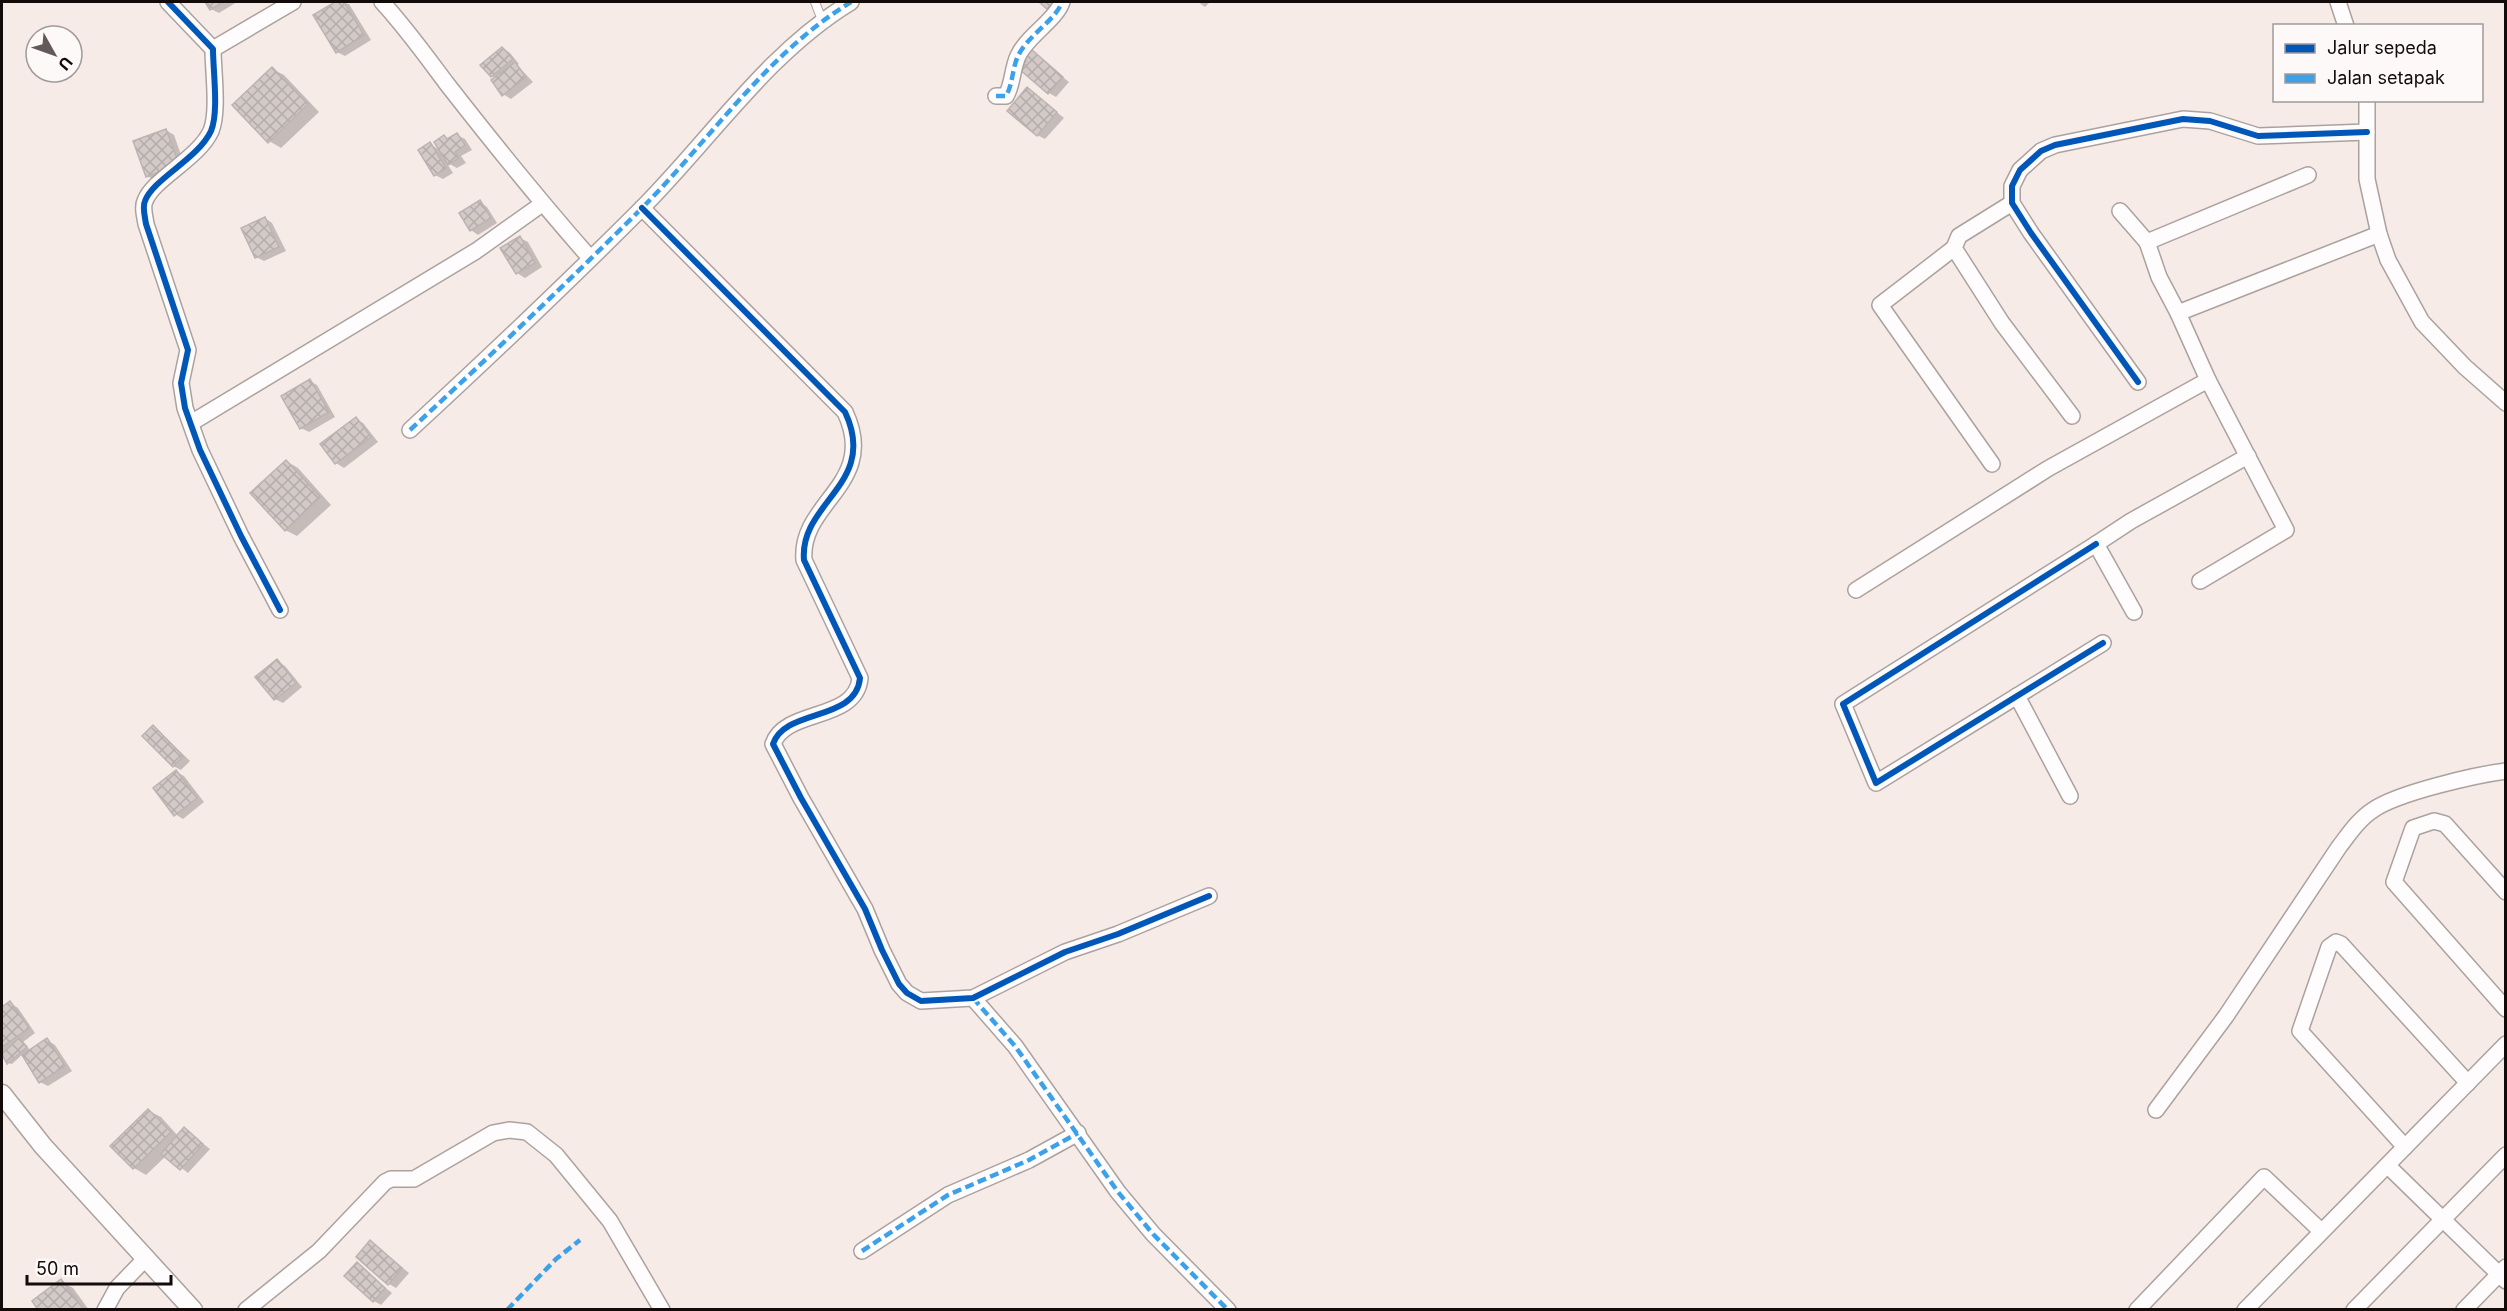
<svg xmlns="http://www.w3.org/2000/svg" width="2507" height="1311" viewBox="0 0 2507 1311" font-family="Inter,sans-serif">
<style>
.shadow{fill:#0003}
.building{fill:url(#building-cross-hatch);stroke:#bdb3b2;stroke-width:1.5}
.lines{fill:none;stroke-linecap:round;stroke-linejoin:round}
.service-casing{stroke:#aba29f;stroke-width:10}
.minor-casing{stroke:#aba29f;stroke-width:18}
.tertiary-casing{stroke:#aba29f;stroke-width:21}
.service{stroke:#fefcfc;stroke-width:8}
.minor{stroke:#fefcfc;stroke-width:15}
.tertiary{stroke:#fefcfc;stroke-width:18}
.quiet{stroke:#3da1e9;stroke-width:4.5;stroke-dasharray:9 4.5;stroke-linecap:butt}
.cycleway-casing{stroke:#fdf9f8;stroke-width:10}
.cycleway{stroke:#0057b8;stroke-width:6}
</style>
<defs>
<pattern id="building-cross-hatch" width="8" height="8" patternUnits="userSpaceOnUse" patternTransform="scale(1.5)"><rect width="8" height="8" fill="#d3cac8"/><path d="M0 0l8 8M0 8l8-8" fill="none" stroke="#b4acaa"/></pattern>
</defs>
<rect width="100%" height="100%" fill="#f7ebe8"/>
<g class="shadow">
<polygon points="207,2 237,2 219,13 211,9"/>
<polygon points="338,2 349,4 371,40 345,56 337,52 315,16"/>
<polygon points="1198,2 1210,2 1205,7"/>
<polygon points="503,48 510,53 519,64 517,65 533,82 511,99 503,94 496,78 492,76"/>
<polygon points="1031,51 1069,82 1056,97 1049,93 1028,61"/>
<polygon points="272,69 284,75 319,112 281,148 269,141"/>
<polygon points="1028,89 1064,118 1045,139 1037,135"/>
<polygon points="166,130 174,135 186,169 155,180 147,176"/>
<polygon points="457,135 465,139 472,150 461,156 466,163 457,168 446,162 453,173 443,179 435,175 430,144 441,151 445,137 449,140"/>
<polygon points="480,202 487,207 497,223 478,235 471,230"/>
<polygon points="265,218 272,223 286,251 264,261 256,257"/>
<polygon points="520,238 528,242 542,267 525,278 517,273"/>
<polygon points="310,381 317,385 335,417 309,432 301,428"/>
<polygon points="356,419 363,423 378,442 344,468 336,463"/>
<polygon points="286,461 298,468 331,505 297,536 285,530"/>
<polygon points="277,661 285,666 302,687 283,703 275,699"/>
<polygon points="153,727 160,732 190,761 181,770 173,766"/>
<polygon points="176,772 184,776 204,802 183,819 175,814"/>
<polygon points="10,1003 18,1008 35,1033 23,1042 31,1051 47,1040 55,1045 72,1071 48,1086 40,1082 23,1054 12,1064 8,1063 2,1056 5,1053 2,1051 2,1004 5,1007"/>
<polygon points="149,1111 161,1117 178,1136 184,1129 210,1149 188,1173 166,1156 146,1175 134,1168 113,1146"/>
<polygon points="371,1242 409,1273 396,1288 389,1284"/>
<polygon points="357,1264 392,1293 381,1305 374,1301"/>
<polygon points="61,1281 73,1288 89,1310 40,1310"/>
</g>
<g class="building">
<polygon points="205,2 223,2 210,10"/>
<polygon points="335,2 344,2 364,35 336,53 313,15"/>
<polygon points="1039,2 1055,2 1048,10"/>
<polygon points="502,47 513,59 491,77 480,65"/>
<polygon points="1031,49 1063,77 1048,94 1019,69 1026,61 1022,58"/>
<polygon points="515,62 526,77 502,96 491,80"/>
<polygon points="272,67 308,104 268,143 232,105"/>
<polygon points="1027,87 1057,112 1037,136 1007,111"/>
<polygon points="166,129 179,164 146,177 133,141"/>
<polygon points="457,133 465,145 455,152 459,158 448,165 434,142 444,135 447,139"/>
<polygon points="430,142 446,168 434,176 418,150"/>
<polygon points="480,200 491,218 470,231 459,213"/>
<polygon points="265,217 279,247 255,258 241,228"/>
<polygon points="520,236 535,263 516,274 500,248"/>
<polygon points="310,379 329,412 300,429 281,396"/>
<polygon points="356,417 371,437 335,464 320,444"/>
<polygon points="286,460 320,497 285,531 250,493"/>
<polygon points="277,659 296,683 274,700 255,677"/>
<polygon points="153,725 183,756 173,767 142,736"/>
<polygon points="176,770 197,798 174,816 153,788"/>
<polygon points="10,1001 29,1028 2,1047 2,1007"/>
<polygon points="19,1038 27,1047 7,1064 2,1054"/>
<polygon points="47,1038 65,1066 39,1083 22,1055"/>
<polygon points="148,1109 171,1132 133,1169 110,1146"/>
<polygon points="184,1127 203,1144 180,1170 161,1154"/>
<polygon points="370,1240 402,1268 388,1285 356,1257"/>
<polygon points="357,1262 385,1288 373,1302 344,1276"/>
<polygon points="61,1279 84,1310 38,1310 32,1301"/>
</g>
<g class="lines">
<g class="service-casing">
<polyline id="service" points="815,2 822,20"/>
</g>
<g class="minor-casing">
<g id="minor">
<path d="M168 2 213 49C213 71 219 112 211 131 198 159 153 179 145 201 142 207 145 217 146 224L188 350 181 383 185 408 200 450 241 536 280 610"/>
<path d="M382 2C406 28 426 56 447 84 493 143 540 201 590 258"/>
<polyline points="2338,2 2346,26"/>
<polyline points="213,49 293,2"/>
<path d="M996 96H1006C1013 84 1012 69 1018 56 1027 36 1056 20 1062 2"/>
<polyline points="2367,100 2367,179 2379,234 2388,260 2422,322 2465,367 2506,403"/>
<polyline points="2012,203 1959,236 1954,248 2002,323 2072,416"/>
<path d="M642 208 845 412C879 484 799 502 804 560L860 678C856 722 785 708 773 744L801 798 865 909 882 950 899 984 907 993 921 1001 973 998 1065 952 1118 934 1209 896"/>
<polyline points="2120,211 2147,242 2159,277 2178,313 2379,234"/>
<polyline points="2147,242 2308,175"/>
<polyline points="1954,248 1880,305 1992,464"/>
<polyline points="2178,313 2208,380 2286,530 2200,581"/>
<polyline points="2138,382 2031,233 2012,203 2012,186 2020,170 2041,151 2055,145 2183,119 2210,121 2258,136 2367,132"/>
<polyline points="191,423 476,251 542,204"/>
<path d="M410 430C488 358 566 284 641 209 710 140 767 53 851 2"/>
<polyline points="2096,544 1843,704 1876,783 2103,643"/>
<polyline points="1856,590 2049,468 2208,380"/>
<polyline points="2134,612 2096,544 2131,521 2248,456"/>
<polyline points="2017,696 2070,796"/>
<polyline points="2506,892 2445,824 2434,821 2413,828 2394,882 2506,1009"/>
<polyline points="973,998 1015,1046 1118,1192 1153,1234 1228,1310"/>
<path d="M2156 1110 2226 1016 2339 847C2349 834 2359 819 2373 810 2397 793 2475 775 2506 771"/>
<polyline points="2405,1147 2300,1031 2329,947 2336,942 2341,944 2468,1083"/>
<polyline points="2388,1166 2506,1281"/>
<polyline points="862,1251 948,1195 1029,1160 1078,1133"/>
<polyline points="105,1310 117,1288 145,1259"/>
<polyline points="246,1310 319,1251 385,1182 391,1179 414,1179 493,1133 509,1130 527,1132 556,1155 610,1221 662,1310"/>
<polyline points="2137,1310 2264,1177 2321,1231"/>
<polyline points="2245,1310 2506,1044"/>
<polyline points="2354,1310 2506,1155"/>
<polyline points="2464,1310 2506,1267"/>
</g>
</g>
<g class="tertiary-casing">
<polyline id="tertiary" points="2,1094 43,1146 193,1310"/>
</g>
<use href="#service" class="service"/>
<use href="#minor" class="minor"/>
<use href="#tertiary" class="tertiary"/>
<g class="quiet">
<path d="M996 96H1006C1013 84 1012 69 1018 56 1027 36 1056 20 1062 2"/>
<path d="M410 430C488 358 566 284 641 209 710 140 767 53 851 2"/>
<polyline points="973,998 1015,1046 1118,1192 1153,1234 1228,1310"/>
<polyline points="862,1251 948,1195 1029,1160 1078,1133"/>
<polyline points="507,1310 556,1259 580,1240"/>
</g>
<g class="cycleway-casing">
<g id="cycleway">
<path d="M168 2 213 49C213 71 219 112 211 131 198 159 153 179 145 201 142 207 145 217 146 224L188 350 181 383 185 408 200 450 241 536 280 610"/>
<path d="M642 208 845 412C879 484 799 502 804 560L860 678C856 722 785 708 773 744L801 798 865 909 882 950 899 984 907 993 921 1001 973 998 1065 952 1118 934 1209 896"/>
<polyline points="2138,382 2031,233 2012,203 2012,186 2020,170 2041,151 2055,145 2183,119 2210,121 2258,136 2367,132"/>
<polyline points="2096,544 1843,704 1876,783 2103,643"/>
</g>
</g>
<use href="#cycleway" class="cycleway"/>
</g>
<rect width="2507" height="1311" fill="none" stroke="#120b0a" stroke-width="6"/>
<rect x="2273" y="24" width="210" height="78" fill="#fdf9f8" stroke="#9f9a99" stroke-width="1.5"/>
<rect x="2285" y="44" width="30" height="9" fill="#0057b8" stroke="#9f9a99" stroke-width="1.5"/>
<text x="2327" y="54" font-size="18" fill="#120b0a">Jalur sepeda</text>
<rect x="2285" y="74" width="30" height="9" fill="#3da1e9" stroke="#9f9a99" stroke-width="1.5"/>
<text x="2327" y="84" font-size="18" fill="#120b0a">Jalan setapak</text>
<g transform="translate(54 54) rotate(130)"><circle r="28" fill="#fdf9f8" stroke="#9f9a99" stroke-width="1.5"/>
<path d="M0-4.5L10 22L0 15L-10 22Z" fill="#625958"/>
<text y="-9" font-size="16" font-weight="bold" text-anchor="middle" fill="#120b0a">U</text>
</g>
<path d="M27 1275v9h144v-9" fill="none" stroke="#120b0a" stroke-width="3"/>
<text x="36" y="1275" font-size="18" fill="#120b0a" stroke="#fdf9f8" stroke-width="4.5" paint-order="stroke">50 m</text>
</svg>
